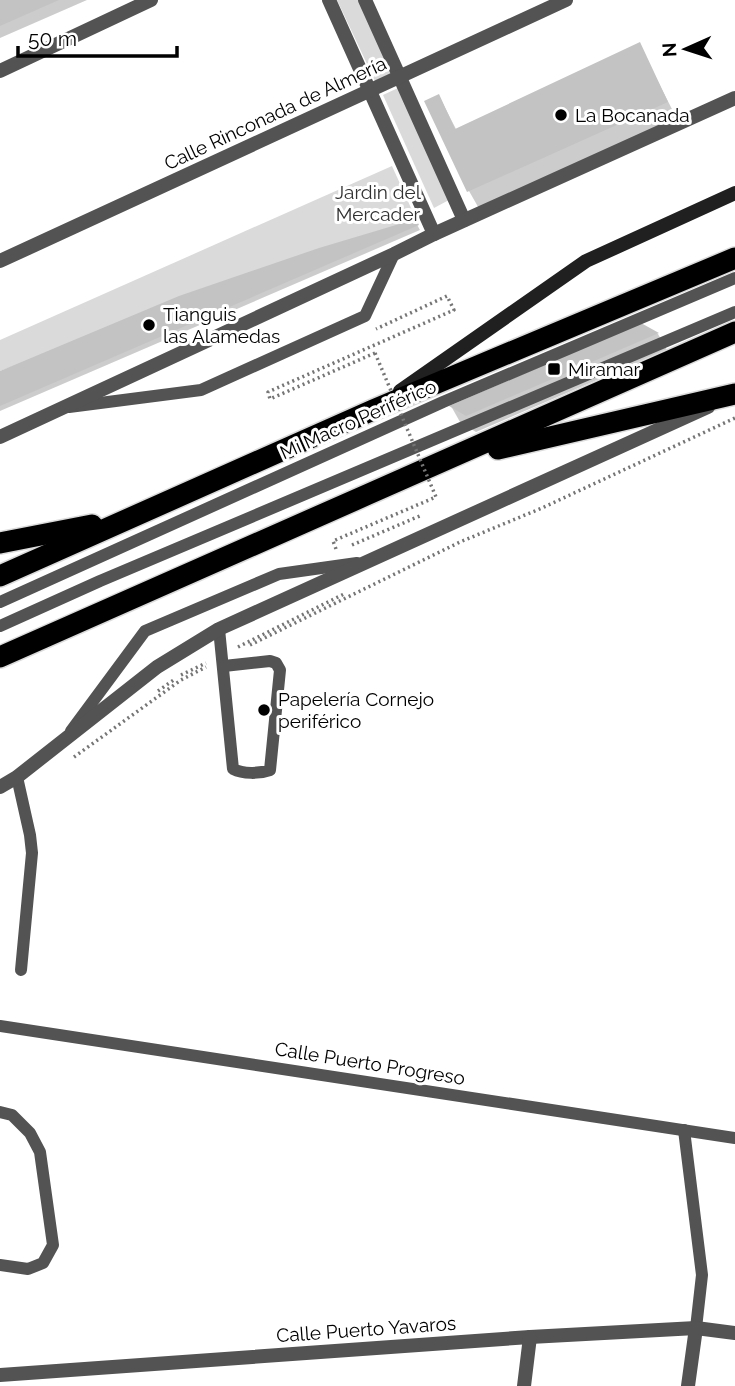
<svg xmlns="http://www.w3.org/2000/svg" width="735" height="1386" viewBox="0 0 735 1386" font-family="Raleway,sans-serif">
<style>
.green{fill:#dadada}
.shadow{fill:#0003}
.building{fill:#c3c3c3}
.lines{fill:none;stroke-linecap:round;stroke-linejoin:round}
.highway-casing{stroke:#dbdbdb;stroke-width:24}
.path{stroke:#757575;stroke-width:3.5;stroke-dasharray:2 3.5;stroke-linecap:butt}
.lane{stroke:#535353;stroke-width:12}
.street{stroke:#535353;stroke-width:14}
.secondary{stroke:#202020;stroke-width:14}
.highway{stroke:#000;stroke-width:21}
.path-bridge{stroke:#757575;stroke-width:3.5;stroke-dasharray:2 3.5;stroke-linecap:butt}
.poi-dot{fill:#000;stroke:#fff;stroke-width:2.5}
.labels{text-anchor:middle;stroke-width:6;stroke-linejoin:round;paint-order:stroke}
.street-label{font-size:19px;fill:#000;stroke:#fff}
.poi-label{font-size:19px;fill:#000;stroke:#fff;text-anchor:start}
.park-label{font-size:19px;fill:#313131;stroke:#fff}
</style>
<rect width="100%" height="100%" fill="#fff"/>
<g class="green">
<polygon points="337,0 358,0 392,73 375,81"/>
<polygon points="398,88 449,200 434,208 383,95"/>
<polygon points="392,166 416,219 0,371 0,340"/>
</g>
<g class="shadow">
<polygon points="0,0 87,0 0,38"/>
<polygon points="639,44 679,123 481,212 469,191 439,96 457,131"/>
<polygon points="415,221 420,230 0,411 0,373"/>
<polygon points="641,325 658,334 667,350 476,432 460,422 451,406"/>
</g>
<g class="building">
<polygon points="0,0 59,0 0,26"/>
<polygon points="640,42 668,102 467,192 424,101 439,94 455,129"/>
<polygon points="416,219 419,225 0,406 0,371 179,296 319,248"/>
<polygon points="641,323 659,333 466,416 449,406"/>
</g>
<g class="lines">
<g class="highway-casing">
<g id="highway">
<polyline points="498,449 735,394"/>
<polyline points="0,543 92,525"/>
<polyline points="0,576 373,410 735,258"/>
<path d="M0 657C244 547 491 442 735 332"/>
</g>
</g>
<g class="path">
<polyline points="375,353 270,399 268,392 454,310 447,296 376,329"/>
<polyline points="352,545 422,515"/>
<polyline points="336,549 333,541 436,497"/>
<polyline points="250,645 460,542 542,508 735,418"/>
<polyline points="238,647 344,594"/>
<polyline points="181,675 206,663"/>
<polyline points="158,691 175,679"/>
<polyline points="74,757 181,680 206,667"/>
</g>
<g class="lane">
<polyline points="69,407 201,390 365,316 394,254"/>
<polyline points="0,602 443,402 735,278"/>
<polyline points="0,626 100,581 735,312"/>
<path d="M219 629 233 769C243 774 259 774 270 770L280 670 276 663 270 661 224 666"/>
<polyline points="71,731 145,631 279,574 357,563"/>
<polyline points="17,777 30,835 32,853 21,970"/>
<polyline points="0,1026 735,1138"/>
<polyline points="0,1112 12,1115 30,1133 40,1152 53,1245 43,1263 28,1269 0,1265"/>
<polyline points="684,1130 702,1275 696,1328"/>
</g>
<g class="street">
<polyline points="329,0 434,234"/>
<polyline points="365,0 464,220"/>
<polyline points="0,71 151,0"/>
<polyline points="0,261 566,0"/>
<polyline points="0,437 394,254 434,234 735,98"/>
<polyline points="0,787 17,777 157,667 219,629 708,407"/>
<polyline points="0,1375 530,1337 696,1328 735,1333"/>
<polyline points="524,1386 530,1337"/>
<polyline points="688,1386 696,1328"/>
</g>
<polyline class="secondary" points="400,391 586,261 735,193"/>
<use href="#highway" class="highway"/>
<polyline class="path-bridge" points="375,353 436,497"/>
</g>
<g class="poi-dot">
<circle cx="561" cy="115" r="7"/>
<circle cx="149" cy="325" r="7"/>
<rect x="547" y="362" width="14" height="14" rx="3.5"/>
<circle cx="264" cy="710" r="7"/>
</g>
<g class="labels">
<g class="street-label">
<text transform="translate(275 113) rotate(-25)" y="7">Calle Rinconada de Almería</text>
<text transform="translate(358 419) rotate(-24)" y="7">Mi Macro Periférico</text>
<text transform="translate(370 1063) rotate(9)" y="7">Calle Puerto Progreso</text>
<text transform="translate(366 1329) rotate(-4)" y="7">Calle Puerto Yavaros</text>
</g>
<g class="poi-label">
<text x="575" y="122">La Bocanada</text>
<text x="163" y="321">Tianguis<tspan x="163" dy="22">las Alamedas</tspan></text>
<text x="568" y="376">Miramar</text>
<text x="278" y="706">Papelería Cornejo<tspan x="278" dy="22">periférico</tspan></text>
</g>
<g class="park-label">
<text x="378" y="199">Jardin del<tspan x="378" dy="22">Mercader</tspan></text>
</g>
</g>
<g transform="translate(686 49) rotate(267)" stroke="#ffffff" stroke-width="5" paint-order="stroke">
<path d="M0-5L12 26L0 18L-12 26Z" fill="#000000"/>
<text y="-10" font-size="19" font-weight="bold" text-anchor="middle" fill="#000000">N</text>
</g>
<path d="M18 46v10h159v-10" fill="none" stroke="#000000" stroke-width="3.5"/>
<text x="28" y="46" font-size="21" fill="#000000" stroke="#ffffff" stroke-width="5" paint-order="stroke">50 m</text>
</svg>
